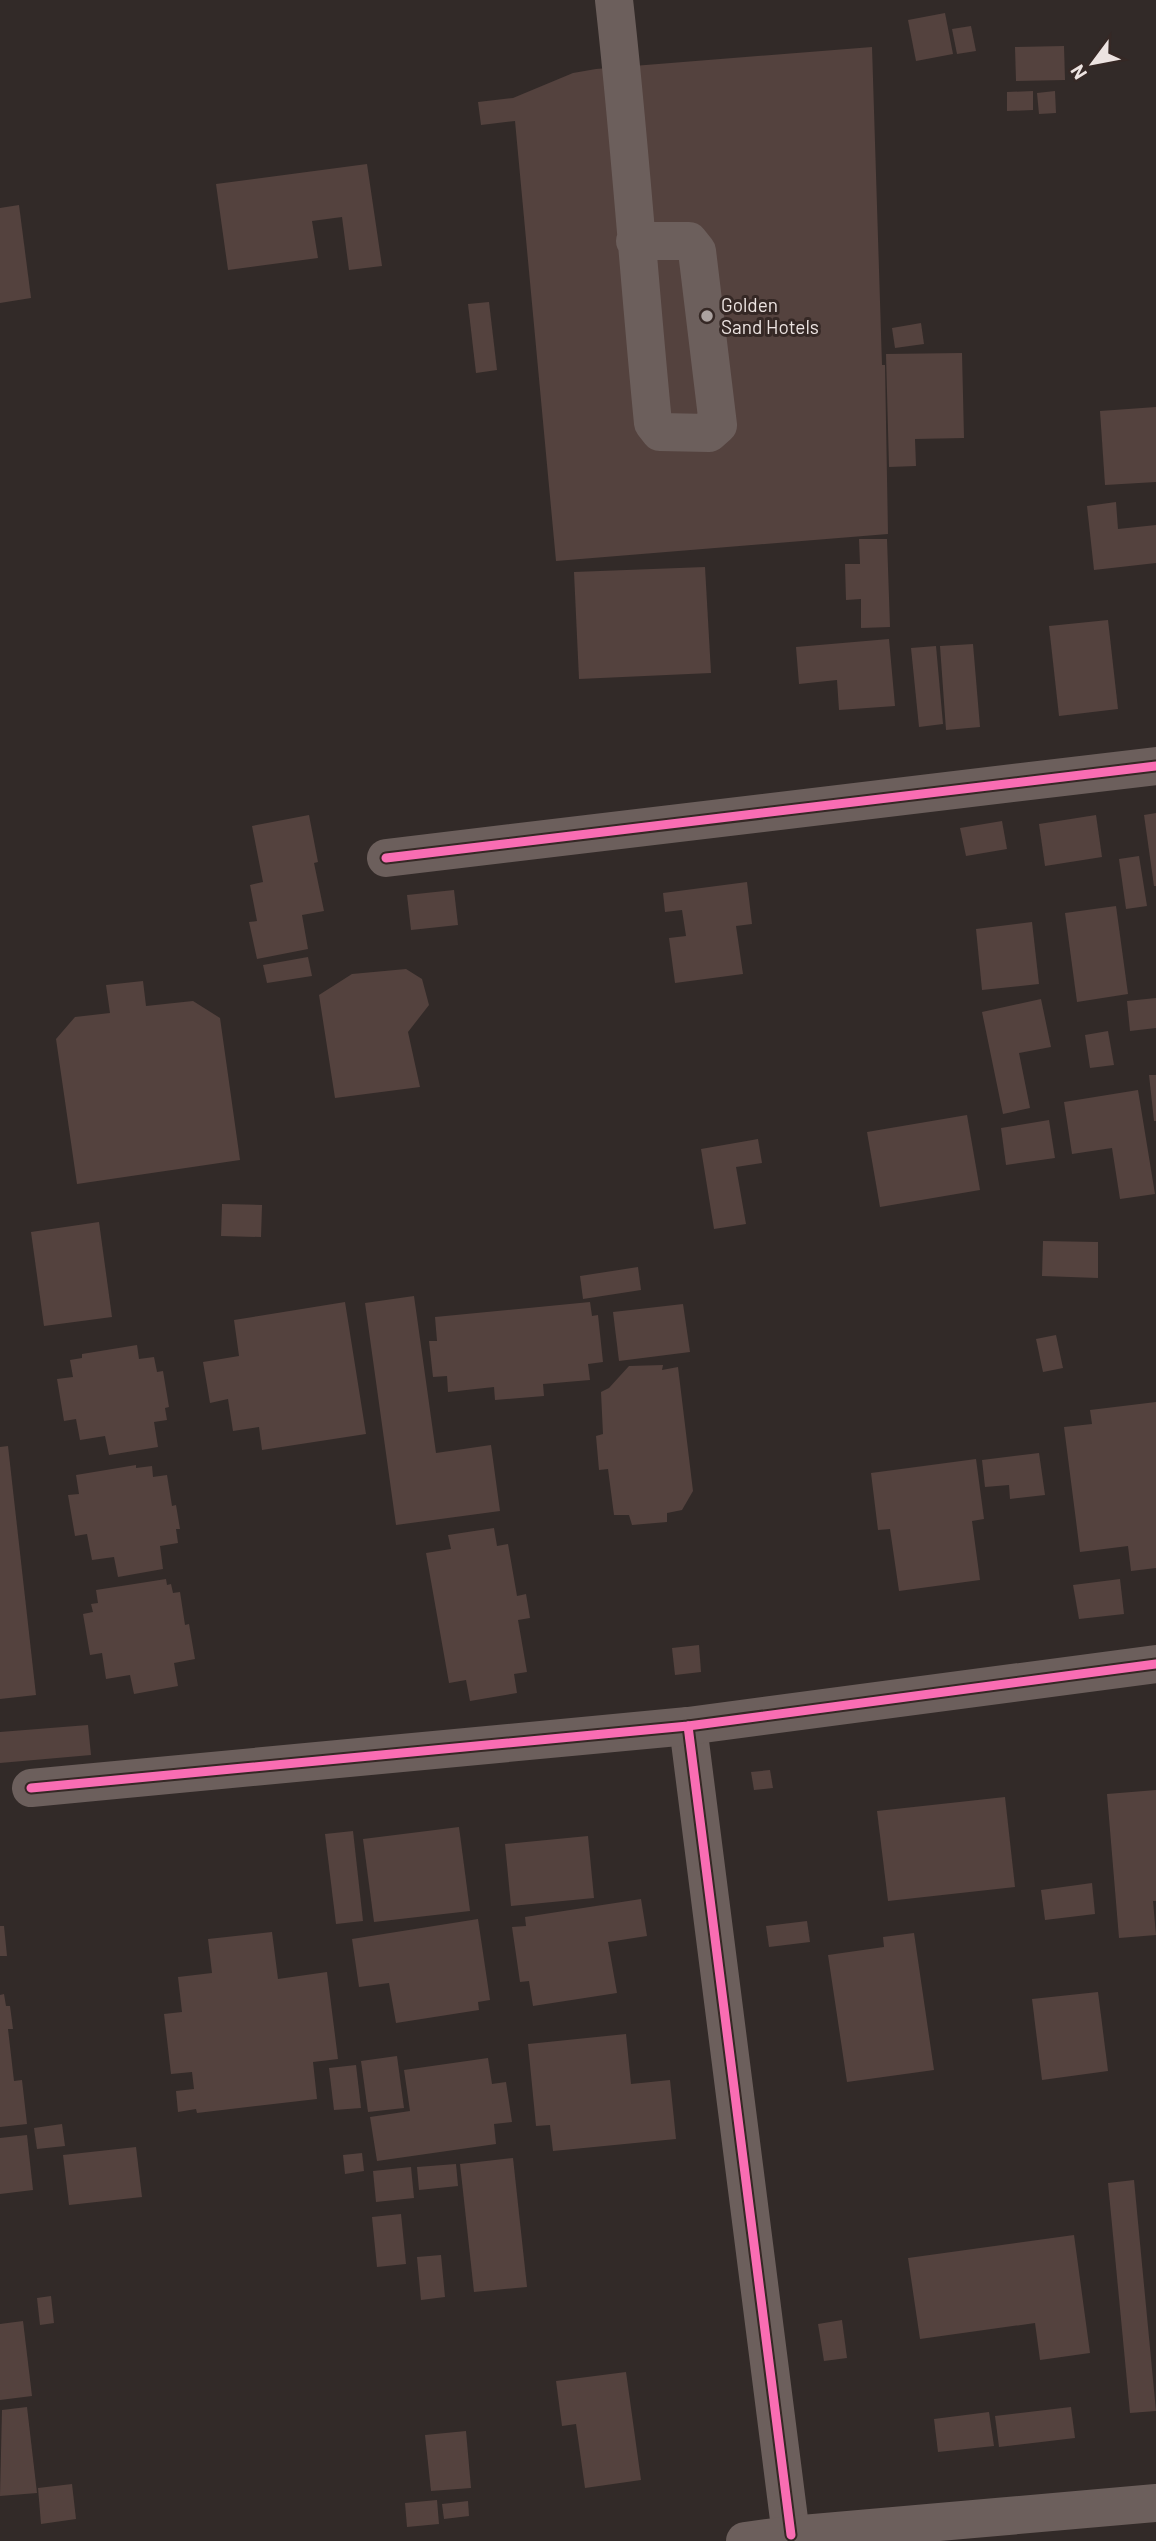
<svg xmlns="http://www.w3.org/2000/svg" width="1156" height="2541" viewBox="0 0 1156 2541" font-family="Barlow,sans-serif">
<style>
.building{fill:#54423e}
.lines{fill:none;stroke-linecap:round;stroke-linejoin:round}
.minor{stroke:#6c5f5c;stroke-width:38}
.cycleway-casing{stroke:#352825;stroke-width:13}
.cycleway{stroke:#f96db3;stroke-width:9}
.poi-dot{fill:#aba2a0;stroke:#352825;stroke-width:2.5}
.labels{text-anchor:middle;stroke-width:6;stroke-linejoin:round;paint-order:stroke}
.poi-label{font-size:19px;fill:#ece3e1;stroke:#352825;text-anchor:start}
</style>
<rect width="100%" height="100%" fill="#322a28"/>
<g class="building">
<polygon points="945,13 953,54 916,61 908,20"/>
<polygon points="971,26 976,51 957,54 952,29"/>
<polygon points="1064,46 1065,80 1016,81 1015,47"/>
<polygon points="872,47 882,365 885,365 888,534 556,561 515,121 481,125 478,102 513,98 573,73 596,69"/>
<polygon points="1033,91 1033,110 1007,111 1007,92"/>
<polygon points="1055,91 1056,113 1039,114 1037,93"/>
<polygon points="367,164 382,266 349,270 342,217 312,221 318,258 228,270 216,184"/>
<polygon points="19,205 31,298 0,303 0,208"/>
<polygon points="489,302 497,370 476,373 468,304"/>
<polygon points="921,323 924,344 895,348 892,328"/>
<polygon points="962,353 964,438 915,439 916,466 889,467 886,354"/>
<polygon points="1156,407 1156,482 1105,485 1100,411"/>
<polygon points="1116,502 1118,529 1156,525 1156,563 1094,570 1087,506"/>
<polygon points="859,539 887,539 890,627 861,628 861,599 846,600 845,564 860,564"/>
<polygon points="705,567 711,673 579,679 574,572"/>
<polygon points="1108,620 1118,709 1059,716 1049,626"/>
<polygon points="889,639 895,706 839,710 837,680 799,684 796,647"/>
<polygon points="973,644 980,727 946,730 940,646"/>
<polygon points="936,646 943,724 919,727 911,648"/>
<polygon points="1156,813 1156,886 1154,886 1144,815"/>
<polygon points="309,815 318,862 314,863 324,911 302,915 308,949 257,959 249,922 257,921 250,885 263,882 252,826"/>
<polygon points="1096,815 1102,857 1045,866 1039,824"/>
<polygon points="1002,821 1007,849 966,856 960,828"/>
<polygon points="1139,856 1147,906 1126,909 1119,859"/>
<polygon points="747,882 752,924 736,926 743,974 675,983 669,938 686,936 682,910 665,912 663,893"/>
<polygon points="454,890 458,925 411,930 407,895"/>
<polygon points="1116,906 1128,994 1077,1002 1065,913"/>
<polygon points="1032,922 1039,984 982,990 976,929"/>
<polygon points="308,957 312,976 267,983 263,965"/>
<polygon points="406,969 422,979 429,1005 408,1032 420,1087 335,1098 319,995 352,974"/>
<polygon points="143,981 146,1006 193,1001 220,1018 240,1160 77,1184 56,1039 75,1017 110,1013 106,985"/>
<polygon points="1156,998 1156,1028 1130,1031 1127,1001"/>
<polygon points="1041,999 1051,1047 1019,1053 1030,1108 1003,1114 982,1012"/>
<polygon points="1108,1031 1114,1065 1090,1068 1085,1035"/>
<polygon points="1149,1075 1156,1075 1156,1121 1154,1121"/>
<polygon points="1138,1090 1155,1194 1120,1199 1112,1148 1072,1154 1064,1102"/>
<polygon points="967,1115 980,1190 880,1207 867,1132"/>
<polygon points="1049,1120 1055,1158 1006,1165 1001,1128"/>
<polygon points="758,1139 762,1163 736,1167 746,1224 714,1229 701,1149"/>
<polygon points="222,1204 262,1205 261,1237 221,1236"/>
<polygon points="99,1222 112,1317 44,1326 31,1232"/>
<polygon points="1043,1241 1098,1242 1098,1278 1042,1276"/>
<polygon points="638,1267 641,1290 583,1299 580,1276"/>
<polygon points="414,1296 436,1453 491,1445 500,1511 396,1525 365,1303"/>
<polygon points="345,1302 366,1434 262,1450 259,1427 233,1431 228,1399 210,1403 203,1362 239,1356 234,1320"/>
<polygon points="590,1302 592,1316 598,1315 603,1362 588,1364 590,1380 543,1384 544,1396 495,1400 494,1387 448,1392 447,1376 433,1377 429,1341 437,1341 435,1317"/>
<polygon points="683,1304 690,1352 619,1361 613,1312"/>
<polygon points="1056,1335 1063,1368 1043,1372 1036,1339"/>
<polygon points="137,1345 139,1359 154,1357 157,1372 163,1371 169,1407 165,1408 167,1420 154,1422 158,1447 109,1455 105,1436 80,1440 76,1419 64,1421 57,1379 73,1377 70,1360 82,1358 82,1354"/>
<polygon points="663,1365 662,1370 678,1367 693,1491 682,1510 667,1513 667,1522 632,1525 629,1515 614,1515 608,1469 599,1470 596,1436 603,1434 601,1392 609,1388 629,1366"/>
<polygon points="1156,1402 1156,1568 1131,1571 1128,1546 1080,1552 1064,1427 1092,1424 1090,1410"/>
<polygon points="8,1446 36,1695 0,1699 0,1447"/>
<polygon points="1039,1453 1045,1495 1010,1499 1009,1485 985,1487 982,1460"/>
<polygon points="976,1459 984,1519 972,1521 980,1580 899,1591 890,1529 878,1530 871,1473"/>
<polygon points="136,1465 136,1468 152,1466 153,1477 167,1475 172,1506 176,1505 180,1529 176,1529 178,1543 160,1546 163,1569 118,1577 114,1557 92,1560 87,1534 75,1536 68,1495 79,1494 76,1475"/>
<polygon points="494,1528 497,1546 508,1544 517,1596 526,1594 530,1618 518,1620 527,1672 514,1674 517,1693 470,1701 466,1680 449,1683 426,1553 451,1549 448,1535"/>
<polygon points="166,1579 167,1585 171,1584 173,1593 180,1592 185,1625 189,1624 195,1659 174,1663 178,1686 134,1694 130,1675 106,1679 102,1653 90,1655 83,1614 93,1612 91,1604 98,1603 96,1590"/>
<polygon points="1120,1579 1124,1614 1079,1619 1073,1585"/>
<polygon points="699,1645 701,1672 675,1675 672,1648"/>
<polygon points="88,1725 91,1755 0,1763 0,1732"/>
<polygon points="770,1770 773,1788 754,1790 751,1772"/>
<polygon points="1156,1790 1156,1901 1153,1901 1156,1935 1119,1938 1107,1794"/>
<polygon points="1005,1797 1015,1887 888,1901 877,1811"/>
<polygon points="459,1827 470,1911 374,1922 363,1839"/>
<polygon points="353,1831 363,1921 336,1924 325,1834"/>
<polygon points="588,1836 594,1898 511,1906 505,1844"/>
<polygon points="1092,1883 1095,1914 1045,1920 1041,1890"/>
<polygon points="641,1899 647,1936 608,1942 617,1993 533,2006 529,1981 520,1982 512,1927 526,1926 525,1917"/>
<polygon points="478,1919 490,2000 478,2002 479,2010 396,2023 389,1983 359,1987 352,1939"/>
<polygon points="807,1921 810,1942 769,1947 766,1926"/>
<polygon points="0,1926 4,1926 7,1956 0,1956"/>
<polygon points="272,1932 278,1979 327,1972 338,2059 313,2062 317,2099 197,2113 196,2109 178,2112 176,2091 194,2089 192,2072 171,2074 164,2014 182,2012 178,1977 212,1973 208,1939"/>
<polygon points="914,1933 934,2070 847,2082 828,1955 884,1947 883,1937"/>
<polygon points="1098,1992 1108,2071 1042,2080 1032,1999"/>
<polygon points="4,1994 6,2006 10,2006 13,2029 8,2029 14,2081 22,2080 27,2124 0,2127 0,1995"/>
<polygon points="626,2034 631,2084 670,2080 676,2139 553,2151 550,2125 536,2126 528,2044"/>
<polygon points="397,2056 404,2108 368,2112 361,2061"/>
<polygon points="488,2058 492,2084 506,2082 512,2122 494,2124 496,2144 377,2161 370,2117 410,2111 404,2070"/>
<polygon points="356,2065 361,2108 334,2110 329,2068"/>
<polygon points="62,2124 65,2146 37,2149 34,2128"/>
<polygon points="27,2135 33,2190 0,2194 0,2138"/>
<polygon points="136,2147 142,2197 69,2205 63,2155"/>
<polygon points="362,2153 364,2171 345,2174 343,2155"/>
<polygon points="513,2158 527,2287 474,2292 460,2164"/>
<polygon points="456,2164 458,2186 419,2190 417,2167"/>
<polygon points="411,2167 414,2198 376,2202 373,2171"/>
<polygon points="1134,2180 1156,2411 1130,2413 1108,2183"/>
<polygon points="401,2214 406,2264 377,2267 372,2217"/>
<polygon points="1074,2235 1090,2353 1040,2360 1035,2323 920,2339 908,2258"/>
<polygon points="441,2255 445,2297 421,2300 417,2257"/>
<polygon points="51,2296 54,2323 40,2325 37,2298"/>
<polygon points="842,2320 847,2358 824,2361 818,2324"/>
<polygon points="23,2321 32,2396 0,2400 0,2324"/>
<polygon points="626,2372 641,2480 585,2488 576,2424 562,2426 556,2381"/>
<polygon points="27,2407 37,2493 0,2496 2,2410"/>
<polygon points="1071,2407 1075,2438 999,2447 995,2416"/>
<polygon points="989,2412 994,2446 938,2452 934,2419"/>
<polygon points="466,2431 471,2488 431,2491 425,2435"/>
<polygon points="72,2484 76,2519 41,2524 38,2488"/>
<polygon points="437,2500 439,2524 407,2527 405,2503"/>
<polygon points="468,2501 469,2516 444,2519 442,2504"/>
</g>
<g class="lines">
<g class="minor">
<path d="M614 0C630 140 639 282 653 423L660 432 709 433 718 425 697 251 689 241H635"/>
<polyline points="386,858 1156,766"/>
<polyline points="688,1726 791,2535"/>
<polyline points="31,1788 688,1726 1156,1664"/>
<polyline points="745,2541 791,2535 1156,2503"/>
</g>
<g class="cycleway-casing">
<g id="cycleway">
<polyline points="386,858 1156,766"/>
<polyline points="688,1726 791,2535"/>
<polyline points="31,1788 688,1726 1156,1664"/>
</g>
</g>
<use href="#cycleway" class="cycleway"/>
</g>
<circle class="poi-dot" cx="707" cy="316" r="7"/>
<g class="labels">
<g class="poi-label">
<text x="721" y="312">Golden<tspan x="721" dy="22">Sand Hotels</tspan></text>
</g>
</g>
<g transform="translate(1093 63) rotate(238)" stroke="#352825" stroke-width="5" paint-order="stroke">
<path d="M0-5L12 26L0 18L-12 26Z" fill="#ece3e1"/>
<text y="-10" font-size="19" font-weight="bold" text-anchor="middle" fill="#ece3e1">N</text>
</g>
</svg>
